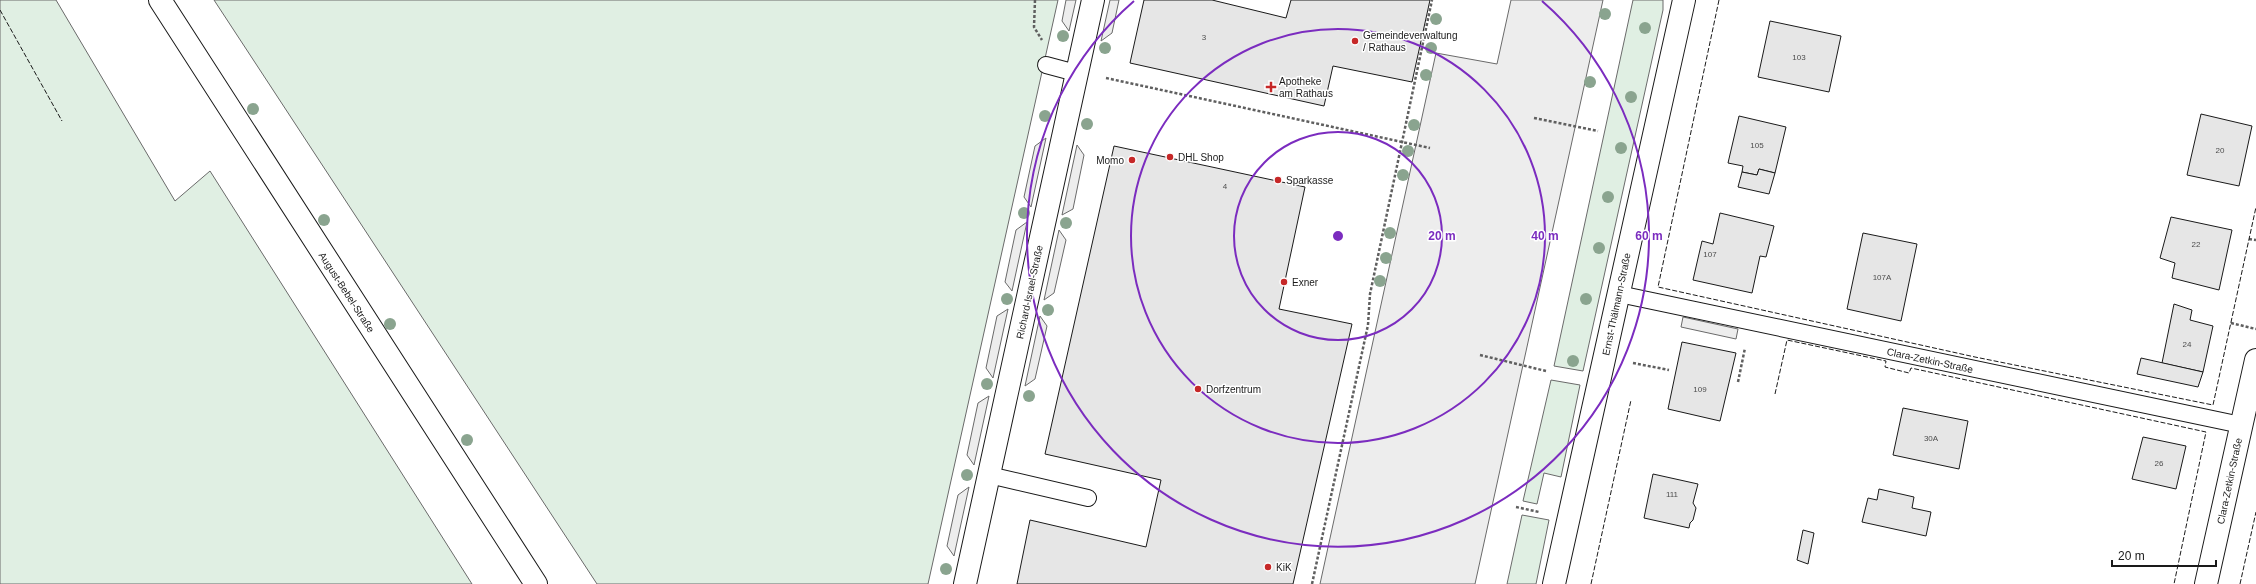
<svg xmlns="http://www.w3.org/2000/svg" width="2256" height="584" viewBox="0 0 2256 584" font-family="Helvetica,sans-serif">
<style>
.green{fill:#e0efe3;stroke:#6a6a6a}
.parking{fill:#ededed;stroke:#6a6a6a}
.building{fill:#e6e6e6;stroke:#1a1a1a}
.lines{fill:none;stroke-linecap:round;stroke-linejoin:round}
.service-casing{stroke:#1a1a1a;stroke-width:18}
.minor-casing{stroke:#1a1a1a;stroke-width:24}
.tertiary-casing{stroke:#1a1a1a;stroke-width:24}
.path{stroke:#5f5f5f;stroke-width:2.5;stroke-dasharray:3 2;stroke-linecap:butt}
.service{stroke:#fff;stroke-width:16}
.minor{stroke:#fff;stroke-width:22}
.tertiary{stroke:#fff;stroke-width:22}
.fence{stroke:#1a1a1a;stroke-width:1;stroke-dasharray:5 2;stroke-linecap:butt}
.tree{fill:#8aa48f}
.ring{fill:none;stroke:#7b2cbf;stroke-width:2}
.poi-dot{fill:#c62828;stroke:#fff;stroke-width:1.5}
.labels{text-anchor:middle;stroke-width:3;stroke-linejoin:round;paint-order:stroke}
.number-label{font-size:8px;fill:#4d4d4d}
.poi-label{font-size:10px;fill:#1a1a1a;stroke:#fff;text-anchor:start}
.street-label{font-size:10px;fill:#1a1a1a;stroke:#fff}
.centre{fill:#7b2cbf;stroke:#fff;stroke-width:2}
.ring-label{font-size:12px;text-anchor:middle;font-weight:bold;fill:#7b2cbf;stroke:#fff;stroke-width:3;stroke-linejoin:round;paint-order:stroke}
</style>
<rect width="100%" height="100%" fill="#fff"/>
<g class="green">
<polygon points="0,0 56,0 175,201 210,171 472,584 0,584"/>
<polygon points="214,0 1058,0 928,584 597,584"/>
<polygon points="1633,0 1663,0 1663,10 1583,371 1554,366"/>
<polygon points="1551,380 1580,385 1561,477 1544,473 1537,504 1523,501"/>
<polygon points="1522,515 1549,520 1536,584 1507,584"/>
</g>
<g class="parking">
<polygon points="1066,0 1076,0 1069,31 1062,21"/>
<polygon points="1110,0 1119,0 1112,33 1101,41"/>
<polygon points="1511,0 1603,0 1475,584 1320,584 1436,53 1497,64"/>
<polygon points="1046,138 1031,207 1024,197 1035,146"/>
<polygon points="1077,145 1084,155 1073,209 1062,215"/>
<polygon points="1027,222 1012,291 1005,282 1016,230"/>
<polygon points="1059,230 1066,240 1054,293 1044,300"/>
<polygon points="1008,309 993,378 986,368 997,316"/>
<polygon points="1040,316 1047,326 1035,379 1025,386"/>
<polygon points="1683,317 1738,329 1736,339 1681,327"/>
<polygon points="989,396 974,465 967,455 978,403"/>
<polygon points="969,487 954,556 947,546 958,495"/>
</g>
<g class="building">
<polygon points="1144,0 1212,0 1286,18 1291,0 1430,0 1412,82 1333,66 1324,106 1130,63"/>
<polygon points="1770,21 1841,36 1829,92 1758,77"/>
<polygon points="2201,114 2252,126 2239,186 2187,175"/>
<polygon points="1739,116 1786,127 1775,173 1759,169 1757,175 1742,172 1743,166 1728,163"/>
<polygon points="1114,146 1305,187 1279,309 1352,324 1293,584 1017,584 1030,520 1146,547 1161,480 1045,454"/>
<polygon points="1759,169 1775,173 1769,194 1738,187 1742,172 1757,175"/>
<polygon points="1720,213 1774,226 1766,257 1760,256 1752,293 1693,280 1702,241 1713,244"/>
<polygon points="2171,217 2232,230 2219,290 2172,278 2175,263 2160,258"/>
<polygon points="1863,233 1917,244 1901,321 1847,309"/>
<polygon points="2174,304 2192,310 2190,320 2213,326 2203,372 2162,363"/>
<polygon points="1682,342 1736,353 1720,421 1668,409"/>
<polygon points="2141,358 2203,372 2198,387 2137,374"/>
<polygon points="1903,408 1968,421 1959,469 1893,455"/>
<polygon points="2143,437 2186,446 2176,489 2132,479"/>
<polygon points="1653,474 1698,484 1693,503 1696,508 1693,520 1690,523 1689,528 1644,518"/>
<polygon points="1879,489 1914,497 1912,508 1931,512 1926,536 1862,522 1868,498 1877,500"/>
<polygon points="1803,530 1814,533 1808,564 1797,560"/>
</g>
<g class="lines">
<g class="service-casing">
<g id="service">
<polyline points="1046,65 1076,73"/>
<polyline points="1619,294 2241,425"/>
<polyline points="989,475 1088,498"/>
</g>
</g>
<g class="minor-casing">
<g id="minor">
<polyline points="160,0 536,584"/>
<polyline points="965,584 1093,0"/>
<polyline points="2206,584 2256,360"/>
</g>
</g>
<g class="tertiary-casing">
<polyline id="tertiary" points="1554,584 1684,0"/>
</g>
<g class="path">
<polyline points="1035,0 1034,27 1042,40"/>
<polyline points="1106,78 1430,148"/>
<polyline points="1534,118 1598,131"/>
<polyline points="2249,239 2256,240"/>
<polyline points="2231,323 2256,329"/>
<polyline points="1480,355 1546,371"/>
<polyline points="1633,363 1669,370"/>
<polyline points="1738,382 1745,348"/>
<polyline points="1516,507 1539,512"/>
<polyline points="1312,584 1368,325 1370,294 1432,0"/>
</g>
<use href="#service" class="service"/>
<use href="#minor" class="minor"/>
<use href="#tertiary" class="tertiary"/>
<g class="fence">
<polyline points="1719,0 1658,287 1975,357 2213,405 2256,207"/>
<polyline points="0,10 62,121"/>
<polyline points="1775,394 1787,340 1886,361 1885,367 1909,373 1911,368 2206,432 2174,584"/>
<polyline points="1591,584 1631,400"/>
<polyline points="2240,584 2256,512"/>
</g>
</g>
<g class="tree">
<circle cx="1605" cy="14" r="6"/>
<circle cx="1436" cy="19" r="6"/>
<circle cx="1645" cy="28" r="6"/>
<circle cx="1063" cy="36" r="6"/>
<circle cx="1105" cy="48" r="6"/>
<circle cx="1431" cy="48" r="6"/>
<circle cx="1426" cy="75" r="6"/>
<circle cx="1590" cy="82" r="6"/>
<circle cx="1631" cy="97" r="6"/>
<circle cx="253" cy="109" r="6"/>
<circle cx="1045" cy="116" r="6"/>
<circle cx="1087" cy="124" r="6"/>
<circle cx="1414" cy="125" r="6"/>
<circle cx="1621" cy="148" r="6"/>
<circle cx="1408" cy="151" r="6"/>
<circle cx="1403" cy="175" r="6"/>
<circle cx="1608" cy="197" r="6"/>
<circle cx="1024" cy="213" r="6"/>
<circle cx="324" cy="220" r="6"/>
<circle cx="1066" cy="223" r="6"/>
<circle cx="1390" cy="233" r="6"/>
<circle cx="1599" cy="248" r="6"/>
<circle cx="1386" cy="258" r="6"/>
<circle cx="1380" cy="281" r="6"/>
<circle cx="1007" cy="299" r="6"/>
<circle cx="1586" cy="299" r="6"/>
<circle cx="1048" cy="310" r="6"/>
<circle cx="390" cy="324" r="6"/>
<circle cx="1573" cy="361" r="6"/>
<circle cx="987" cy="384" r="6"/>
<circle cx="1029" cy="396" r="6"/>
<circle cx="467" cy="440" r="6"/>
<circle cx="967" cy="475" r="6"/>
<circle cx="946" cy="569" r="6"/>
</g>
<g class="ring">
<circle cx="1338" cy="236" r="104"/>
<circle cx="1338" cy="236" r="207"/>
<path d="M1542 1A311 311 0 1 1 1134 1"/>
</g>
<g class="poi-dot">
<circle cx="1355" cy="41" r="4"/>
<path d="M1269 81h4v4h4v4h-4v4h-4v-4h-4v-4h4z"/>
<circle cx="1170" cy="157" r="4"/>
<circle cx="1132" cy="160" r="4"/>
<circle cx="1278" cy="180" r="4"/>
<circle cx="1284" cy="282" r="4"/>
<circle cx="1198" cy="389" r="4"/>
<circle cx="1268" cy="567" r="4"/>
</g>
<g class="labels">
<g class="number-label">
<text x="1204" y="40">3</text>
<text x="1799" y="60">103</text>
<text x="1757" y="148">105</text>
<text x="2220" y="153">20</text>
<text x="1225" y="189">4</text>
<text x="2196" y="247">22</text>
<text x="1710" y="257">107</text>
<text x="1882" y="280">107A</text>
<text x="2187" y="347">24</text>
<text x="1700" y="392">109</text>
<text x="1931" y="441">30A</text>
<text x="2159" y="466">26</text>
<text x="1672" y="497">111</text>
</g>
<g class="poi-label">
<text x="1363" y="39">Gemeindeverwaltung<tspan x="1363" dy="12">/ Rathaus</tspan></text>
<text x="1279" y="85">Apotheke<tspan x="1279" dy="12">am Rathaus</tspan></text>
<text x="1178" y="161">DHL Shop</text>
<text x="1124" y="164" text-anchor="end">Momo</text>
<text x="1286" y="184">Sparkasse</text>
<text x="1292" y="286">Exner</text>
<text x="1206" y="393">Dorfzentrum</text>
<text x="1276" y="571">KiK</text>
</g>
<g class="street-label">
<text transform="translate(347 292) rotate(57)" y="4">August-Bebel-Straße</text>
<text transform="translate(1029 292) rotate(-78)" y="4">Richard-Israel-Straße</text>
<text transform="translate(1616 304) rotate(-78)" y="4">Ernst-Thälmann-Straße</text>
<text transform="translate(1930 360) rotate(12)" y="4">Clara-Zetkin-Straße</text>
<text transform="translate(2229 481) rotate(-78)" y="4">Clara-Zetkin-Straße</text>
</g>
</g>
<circle cx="1338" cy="236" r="6" class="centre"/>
<g class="ring-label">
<text x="1442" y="240">20 m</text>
<text x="1545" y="240">40 m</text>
<text x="1649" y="240">60 m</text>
</g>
<path d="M2112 560v6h104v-6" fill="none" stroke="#1a1a1a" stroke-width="2"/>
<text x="2118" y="560" font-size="12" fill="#1a1a1a" stroke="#ffffff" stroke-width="3" paint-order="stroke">20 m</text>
</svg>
